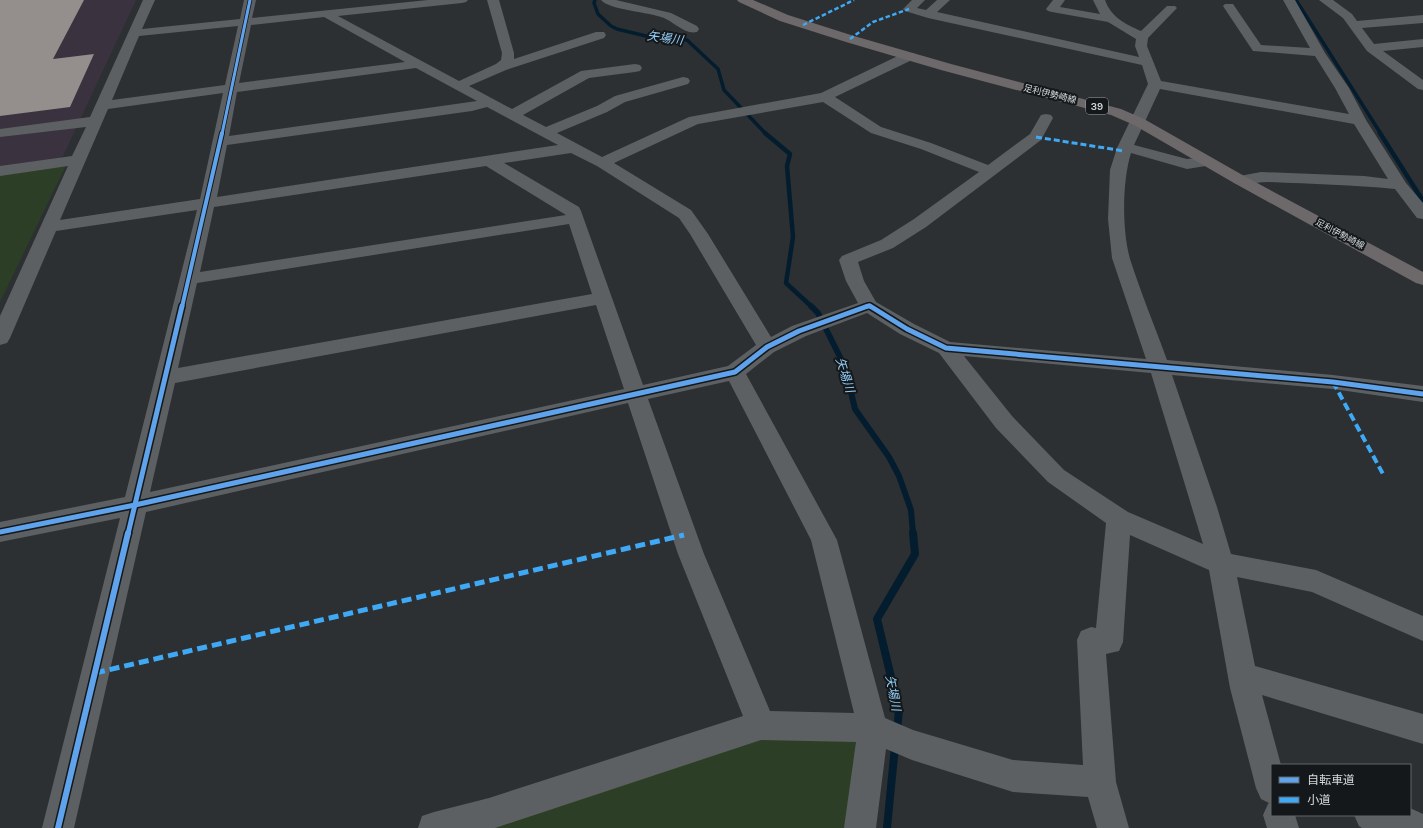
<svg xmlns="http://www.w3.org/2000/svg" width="1423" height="828" viewBox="0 0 1423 828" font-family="Karla,'Noto Sans JP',sans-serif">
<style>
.industrial{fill:#3b323f}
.green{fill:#2d3e26}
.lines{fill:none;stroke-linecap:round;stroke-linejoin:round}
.stream-far3{stroke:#041d2e;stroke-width:3.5}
.stream-far2{stroke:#041d2e;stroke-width:4.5}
.stream-far1{stroke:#041d2e;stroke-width:6}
.stream{stroke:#041d2e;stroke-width:8}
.building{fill:#948e8c}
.minor{fill:#5d6062;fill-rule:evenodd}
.major{fill:#6d686a;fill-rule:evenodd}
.quiet-far3{stroke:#3fa9f5;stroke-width:2.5;stroke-dasharray:4.5 2.5;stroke-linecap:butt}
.quiet-far2{stroke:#3fa9f5;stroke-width:3;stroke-dasharray:6 3;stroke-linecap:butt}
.quiet-far1{stroke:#3fa9f5;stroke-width:4;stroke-dasharray:8 4;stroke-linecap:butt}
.quiet{stroke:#3fa9f5;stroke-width:5;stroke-dasharray:10 5;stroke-linecap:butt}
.cycleway-far3-casing{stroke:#14181a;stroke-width:4.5}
.cycleway-far2-casing{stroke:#14181a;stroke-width:6}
.cycleway-far1-casing{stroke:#14181a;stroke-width:8}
.cycleway-casing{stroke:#14181a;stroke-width:9}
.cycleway-far3{stroke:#60a3ed;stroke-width:3}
.cycleway-far2{stroke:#60a3ed;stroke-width:4}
.cycleway-far1{stroke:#60a3ed;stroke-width:5}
.cycleway{stroke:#60a3ed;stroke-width:6}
.labels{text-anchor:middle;stroke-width:4;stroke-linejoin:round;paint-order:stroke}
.far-street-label{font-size:9px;fill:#d4d9dc;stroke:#14181a}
.shield{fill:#14181a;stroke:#9a9fa2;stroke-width:1}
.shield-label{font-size:10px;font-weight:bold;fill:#d4d9dc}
.water-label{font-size:12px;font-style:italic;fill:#92ccf6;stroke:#14181a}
</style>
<rect width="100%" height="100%" fill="#2c3033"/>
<polygon class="industrial" points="0,0 136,0 63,156 54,161 0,168"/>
<g class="green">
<polygon points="66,165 0,302 0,174"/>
<polygon points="761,725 873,728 860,828 490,828"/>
</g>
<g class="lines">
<g class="stream-far3">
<polyline points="595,0 594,3 598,14 611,26 617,29 646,36 687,40 718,69 724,90 766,134"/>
<polyline points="1296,0 1381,134"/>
</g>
<g class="stream-far2">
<polyline points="765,133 790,154 787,166 793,237 786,283 812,307"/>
<polyline points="1380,133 1423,201"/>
</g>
<polyline class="stream-far1" points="811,306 818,313 845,367 855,409 889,457 899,476 911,510 913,534"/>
<g class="stream">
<polyline points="897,731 899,710 877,619 915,554 913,533"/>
<polyline points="887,828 895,746"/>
</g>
</g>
<polygon class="building" points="0,0 84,0 53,59 94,54 70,107 0,116"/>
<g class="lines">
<g class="minor">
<path d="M143 0H155L142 29 240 19 244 0H256L252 18 428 0H468L466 2 462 3 338 16 459 81 496 64 501 60 502 53 487 0H499L514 53V59L596 32H604L606 35 604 38 506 70 469 86 512 109 581 71 635 64 640 65 642 68 640 71 635 72 589 78 523 115 546 127 597 106 615 96 683 77 688 78 690 81 688 84 625 102 607 112 557 133 602 157 689 117 821 93 904 53H914L915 56 914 59 835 97 881 127 931 143 988 165 1030 134 1041 115 1046 114 1051 115 1053 118 1041 140 926 227 893 248 858 262 864 281 876 302 914 324 950 342 1146 359 1112 258 1108 219 1110 170 1117 148 1148 84 1142 65 928 18 905 11 903 9 912 0H925L917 8 926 10 937 0H950L937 12 1139 57 1135 46 1136 39 1108 22 1052 12 1048 11 1046 9 1053 0H1065L1060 7 1100 14 1093 0H1105C1111 17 1125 24 1141 31L1167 6H1175L1177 8 1148 38 1147 46 1161 81 1349 114 1335 88 1315 56 1253 51 1223 6 1225 4H1233L1261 45 1310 48 1283 0H1295L1325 53 1349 88 1366 120 1406 183 1423 203V219L1417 218 1395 189C1353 185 1310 184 1268 182 1257 182 1245 186 1234 183L1232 180 1234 177 1261 172 1364 176 1388 179 1354 124 1160 89 1134 145 1187 159 1207 157 1212 159 1215 162 1212 165 1187 169 1131 153C1122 182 1122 230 1130 259 1141 293 1155 327 1167 360L1333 375 1423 386V402L1333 389 1172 375 1217 507 1231 554 1316 570 1423 616V641L1312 592 1237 577 1255 666 1423 714V744L1262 695 1281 765H1272V815H1295L1299 828H1267L1263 815 1268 804 1269 803 1261 799 1256 788 1230 688 1209 570 1130 535 1123 642 1119 651 1106 654 1116 782 1129 828H1097L1088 797 1013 792 912 760 886 749 876 828H844L856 742 761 740 495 828H418L422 816 434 812 489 798 743 716 678 554 628 403 146 512 74 828H42L120 518 0 542V522L125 497 197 210 56 231 10 338 7 343 0 345V316L68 166 0 176V166L72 156 86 127 0 137V129L90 117ZM324 17 405 62 239 83 251 25ZM238 26 225 85 112 100 139 36ZM416 68 477 101 229 136 237 92ZM223 93 200 199 60 220 108 109ZM823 102 871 133 921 149 979 172 914 219 881 240 842 256 839 260 846 281 858 303 792 326 771 337 708 234 691 210 614 163 698 124ZM487 107 558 145 217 197 227 145 472 111ZM571 153 597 166 679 218 690 234 756 345 728 366 643 385 581 211 579 207 504 163ZM486 166 566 215 200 272 214 207ZM569 224 592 294 178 368 197 283ZM596 305 624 389 150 492 175 383ZM867 313 900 334 939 353 996 428 1048 482 1106 523 1096 628 1091 627 1081 631 1077 640 1083 765 1013 760 913 730 885 718 837 540 746 374 774 352 806 336ZM964 356 1151 373 1203 544 1128 512 1064 470 1012 416ZM729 381 811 540 854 713 770 711 704 554 648 399Z"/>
<path d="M601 0H616L671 13 697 26 699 29 697 32C685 35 674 22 664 18 650 12 609 10 601 0Z"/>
<polygon points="1319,0 1333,0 1352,14 1357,21 1423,15 1423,23 1362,28 1374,44 1423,39 1423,47 1383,51 1423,80 1423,90 1418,89 1367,51 1343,18"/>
<polygon points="1410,808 1423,814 1423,828 1362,828 1359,826 1354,815 1410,815"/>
</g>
<polygon class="major" points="737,0 753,0 788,15 854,36 951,64 1121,109 1144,119 1246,177 1423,272 1423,285 1416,283 1234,183 1134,125 1111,115 941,70 846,42 780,21 739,2"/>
<g class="quiet-far3">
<polyline points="803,25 854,0"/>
<polyline points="850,39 873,22 909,9"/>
</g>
<polyline class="quiet-far2" points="1036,137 1124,151"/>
<polyline class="quiet-far1" points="1333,382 1383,474"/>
<polyline class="quiet" points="95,673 684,535"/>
<g class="cycleway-far3-casing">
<polyline id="cycleway-far3" points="222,134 250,0"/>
</g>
<g class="cycleway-far2-casing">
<g id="cycleway-far2">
<polyline points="182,307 222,133"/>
<polyline points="865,307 869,306 871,307"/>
</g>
</g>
<g class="cycleway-far1-casing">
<g id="cycleway-far1">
<polyline points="870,306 907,329 946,348 1333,382 1423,394"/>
<polyline points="0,532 135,505 735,372 767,347 799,331 868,306"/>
<polyline points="128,534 182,306"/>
</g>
</g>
<g class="cycleway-casing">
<polyline id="cycleway" points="58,828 128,533"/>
</g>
<use href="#cycleway-far3" class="cycleway-far3"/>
<use href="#cycleway-far2" class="cycleway-far2"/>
<use href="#cycleway-far1" class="cycleway-far1"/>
<use href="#cycleway" class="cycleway"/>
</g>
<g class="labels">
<g class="far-street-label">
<text transform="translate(1050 94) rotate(14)" y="3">足利伊勢崎線</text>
<text transform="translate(1340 234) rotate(28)" y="3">足利伊勢崎線</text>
</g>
<rect class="shield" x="1086" y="98" width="22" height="16" rx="3"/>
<g class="shield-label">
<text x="1097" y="110">39</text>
</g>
<g class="water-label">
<text transform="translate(665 38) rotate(8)" y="4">矢場川</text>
<text transform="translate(845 375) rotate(72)" y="4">矢場川</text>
<text transform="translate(893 693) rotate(79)" y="4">矢場川</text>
</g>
</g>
<rect x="1271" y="764" width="140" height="52" fill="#14181a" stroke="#616568"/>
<rect x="1279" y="777" width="20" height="6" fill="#60a3ed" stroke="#616568"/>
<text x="1307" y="784" font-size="12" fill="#d4d9dc">自転車道</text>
<rect x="1279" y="797" width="20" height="6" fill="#3fa9f5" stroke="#616568"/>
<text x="1307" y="804" font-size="12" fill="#d4d9dc">小道</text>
</svg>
